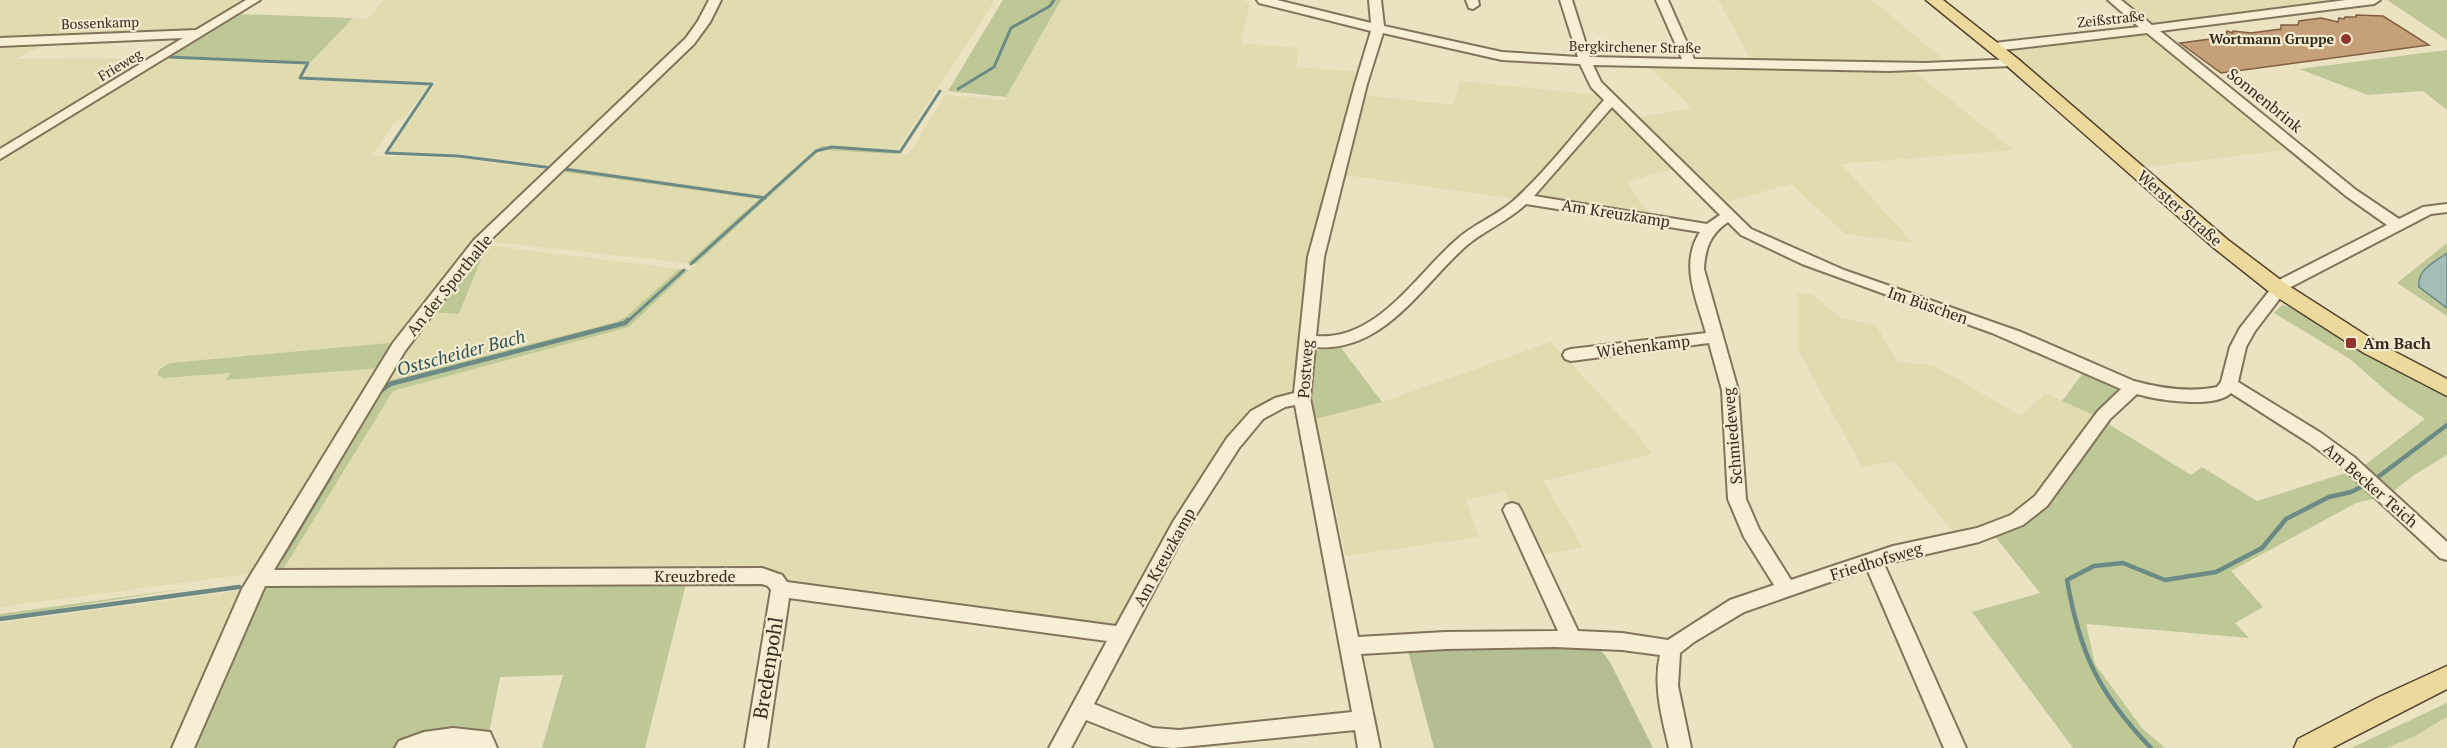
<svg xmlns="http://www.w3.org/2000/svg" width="2447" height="748" viewBox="0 0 2447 748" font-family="'PT Serif',serif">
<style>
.farmland{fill:#e0dcaf}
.green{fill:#bec896}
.cemetery{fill:#b5bd95}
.water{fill:#a4bdb8;stroke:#6c8a85;stroke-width:1.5}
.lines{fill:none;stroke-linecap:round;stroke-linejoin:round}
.stream-far1{stroke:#6c8a85;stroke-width:3}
.stream{stroke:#6c8a85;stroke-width:4.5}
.building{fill:#c6a079;stroke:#805f42;stroke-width:1.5}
.minor-casing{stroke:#83735a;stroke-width:4}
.major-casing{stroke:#51412e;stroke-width:3}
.minor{fill:#f6efd4;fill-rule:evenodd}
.major{fill:#ecd99b;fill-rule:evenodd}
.poi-dot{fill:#8e352e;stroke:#f3ebd0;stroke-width:2}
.labels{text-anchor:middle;stroke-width:4.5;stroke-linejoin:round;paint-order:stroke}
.far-street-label{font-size:14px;fill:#342a1d;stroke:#f3ebd0}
.far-poi-label{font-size:14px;font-weight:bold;fill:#342a1d;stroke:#f3ebd0;text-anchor:end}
.street-label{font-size:16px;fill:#342a1d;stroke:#f3ebd0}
.poi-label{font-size:16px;font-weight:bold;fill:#342a1d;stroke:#f3ebd0;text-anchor:start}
.water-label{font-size:18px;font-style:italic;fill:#2d5252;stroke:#f3ebd0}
.near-street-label{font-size:20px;fill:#342a1d;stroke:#f3ebd0}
</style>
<rect width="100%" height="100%" fill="#ebe2c1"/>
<g class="farmland">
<polygon points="0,0 249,0 200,32 0,40"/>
<polygon points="384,0 713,0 687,41 556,166 460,154 389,152 437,82 304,77 311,62 353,18 367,19"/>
<polygon points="718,0 995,0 897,150 821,146 764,196 562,167 692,42"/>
<polygon points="1061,0 1241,0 1250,2 1241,43 1300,48 1296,67 1358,72 1314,256 1292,390 1252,413 1117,626 790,584 281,573 393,391 629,327 818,152 830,150 908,155 945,95 1004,100"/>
<polygon points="1718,0 1872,0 1949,64 1907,66 2014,150 1841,164 1913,243 1845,234 1791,184 1723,203 1636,118 1692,108 1646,64 1755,67"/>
<polygon points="2116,0 2353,0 2151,28"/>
<polygon points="2150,31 2291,149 2140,168 2002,48"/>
<polygon points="46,44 15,59 155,58 0,151 0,46"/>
<polygon points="168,58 305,64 298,80 429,85 406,116 393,124 372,156 457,158 552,170 479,239 399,342 171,363 160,369 164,378 232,373 227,380 382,368 257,569 248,574 0,607 0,159"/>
<polygon points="1460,81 1600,95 1603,103 1517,199 1344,175 1363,95 1453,105"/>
<polygon points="1613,106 1677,168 1626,182 1652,217 1529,197"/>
<polygon points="558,171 759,199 687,263 486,241"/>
<polygon points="487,245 679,269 627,316 616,322 383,382 430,312 460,314"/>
<polygon points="1797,292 1813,295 1841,318 1876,325 1897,362 1933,365 2021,416 2045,393 2099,418 2021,522 1956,535 1894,461 1862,467 1798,350"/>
<polygon points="1551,342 1639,436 1652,454 1543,481 1583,547 1537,556 1505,491 1466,500 1479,537 1346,556 1315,419 1382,402"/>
<polygon points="245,590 175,748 0,748 0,623"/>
<polygon points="2447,717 2447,748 2387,748 2413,737"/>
</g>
<g class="green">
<polygon points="1003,0 1061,0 1006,97 948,91"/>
<polygon points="2387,0 2447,0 2447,40"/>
<polygon points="238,14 353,18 311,62 171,56"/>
<polygon points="2447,50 2447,110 2423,91 2368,95 2299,69"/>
<polygon points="821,146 897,150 895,154 825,150 818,152 696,264 687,263 759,199 558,171 562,167 764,196"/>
<polygon points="2447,243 2447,253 2422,271 2419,287 2447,308 2447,316 2397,283"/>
<polygon points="482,245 487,245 459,314 430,312"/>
<polygon points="679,269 689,270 629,327 393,391 281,573 269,571 383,382 616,322 627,316"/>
<polygon points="2282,305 2295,308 2358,349 2447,395 2447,455 2414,475 2389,495 2356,503 2231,571 2263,607 2235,623 2249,638 2086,624 2095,664 2142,728 2165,748 2073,748 1972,612 2040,593 1994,535 2008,530 2098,417 2062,401 2086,369 2131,388 2099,418 2191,475 2202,467 2257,501 2361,468 2425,419 2391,395 2350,359 2274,313"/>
<polygon points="399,342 382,368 226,380 231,373 164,378 157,375 160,369 170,363"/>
<polygon points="1339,345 1382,402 1315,419 1310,402 1312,352"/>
<polygon points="687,580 645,748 542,748 563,675 500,677 488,738 403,748 189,748 255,595 273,582"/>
<polygon points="189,588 0,618 0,614"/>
<polygon points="2447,703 2447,717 2413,737 2387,748 2351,748"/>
</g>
<polygon class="cemetery" points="1597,645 1610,662 1653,748 1434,748 1407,647"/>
<path class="water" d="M2447 253V308L2419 287C2417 269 2434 263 2447 253Z"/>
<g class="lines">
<g class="stream-far1">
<polyline points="169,57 308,63 300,78 432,84 386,153 458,156 553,168"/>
<polyline points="958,89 994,67 1011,28 1050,6 1054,0"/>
<polyline points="564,169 765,198"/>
<polyline points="691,264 816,151 832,147 900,152 940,91"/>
<polyline points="627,322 684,270"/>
</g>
<g class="stream">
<polyline points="381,391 390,384 625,323 628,320"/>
<polyline points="2374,480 2447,425"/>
<polyline points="282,557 331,475"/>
<polyline points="0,619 239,587"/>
<path d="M2151 748C2099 694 2080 654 2067 580L2094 566 2123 563 2165 580 2216 572 2262 548 2286 519 2329 497 2351 492 2365 485"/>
</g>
</g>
<polygon class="building" points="2356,15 2383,16 2429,45 2221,73 2180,43 2226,37 2227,31 2233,33 2233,31 2251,33 2281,29 2281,25 2298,25 2299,21 2321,18 2338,22 2339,18 2344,19 2345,17 2356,17"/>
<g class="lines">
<g class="minor-casing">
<g id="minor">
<polygon points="246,0 260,0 0,159 0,149 183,38 0,46 0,38 196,30"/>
<path d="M709 0H721L710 22 694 44 484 246 405 351 274 570 762 568 782 575 787 582 1116 626 1173 522 1227 438 1251 411 1275 398 1294 393 1308 257 1355 84 1371 31 1259 3 1257 0H1277L1371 23 1369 0H1381L1384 26 1502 52 1578 57 1560 0H1572L1590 57 1682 59 1656 0H1668L1694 59 1926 63 2016 59 2018 62 2016 65 2012 66 1889 71 1593 65 1601 82 1751 229 1844 270 2021 332 2134 381C2160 388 2189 393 2217 387L2221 382 2230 347 2240 328 2277 281 2387 225 2346 196 2147 33 1994 51 1988 47 1994 43 2139 27 2108 0H2121L2152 25 2346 0H2380L2374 4 2160 31 2356 190 2399 219 2423 207 2447 204V212L2431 214 2287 289 2255 331 2246 347 2238 382 2321 433 2354 457 2447 542V560L2440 558 2342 467 2309 443 2231 393C2215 409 2157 400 2137 394L2110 419 2047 506 2023 525 1979 542 1884 564 1966 748H1944L1867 569 1744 612 1694 642 1680 653 1678 686 1691 748H1669C1662 718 1653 686 1660 655L1622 650 1555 647 1445 649 1361 654 1380 748H1358L1355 730 1173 748 1152 746 1086 720 1071 748H1049L1107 641 789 598 767 748H745L771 590 768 586 762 584 265 586 194 748H172L242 589 393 343 474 240 686 38 698 21ZM1383 33 1502 60 1580 64 1591 87 1604 100C1574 134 1546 172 1512 202 1494 217 1472 225 1455 241 1415 276 1377 341 1316 336L1324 257 1367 84ZM1612 107 1720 215 1707 224 1534 196ZM1526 204 1700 232C1679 264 1697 300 1706 333L1571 349 1565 351 1563 355 1565 359 1571 361 1709 343 1722 390 1728 499 1744 537 1774 585 1730 600 1668 640 1622 633 1578 631 1521 510 1518 505 1512 503 1506 505 1503 510 1558 631 1445 632 1358 637 1310 398 1315 347C1384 353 1421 286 1466 246 1485 230 1508 221 1526 204ZM1728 222 1741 235 1802 264 1992 333 2121 389 2098 411 2035 496 2011 515 1977 528 1893 546 1791 580 1759 529 1746 499 1738 390 1704 269C1705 249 1710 234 1728 222ZM1295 405 1352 712 1179 730 1153 728 1094 704 1185 532 1239 448 1263 419 1285 407Z"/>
<polygon points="1466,0 1478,0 1479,5 1473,9 1469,8"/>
<polygon points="453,728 490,732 497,748 395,748 399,741 424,732"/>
</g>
</g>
<g class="major-casing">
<g id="major">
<polygon points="1926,0 1943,0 2018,59 2228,240 2286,284 2378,343 2447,379 2447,396 2364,353 2272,294 2214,248 2006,65"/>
<polygon points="2447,666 2447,689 2332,748 2294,748 2298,739 2377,698"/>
</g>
</g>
<use href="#minor" class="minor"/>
<use href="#major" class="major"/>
</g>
<g class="poi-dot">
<circle cx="2346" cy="39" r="6"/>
<rect x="2345" y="337" width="12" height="12" rx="3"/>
</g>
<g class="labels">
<g class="far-street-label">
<text transform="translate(2111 19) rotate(-6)" y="5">Zeißstraße</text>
<text transform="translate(100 23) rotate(-2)" y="5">Bossenkamp</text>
<text transform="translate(1635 47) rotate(1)" y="5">Bergkirchener Straße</text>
<text transform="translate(120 65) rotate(-31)" y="5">Frieweg</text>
</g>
<g class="far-poi-label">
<text x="2334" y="44">Wortmann Gruppe</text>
</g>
<g class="street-label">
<text transform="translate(2265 100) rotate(39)" y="6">Sonnenbrink</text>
<text transform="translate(2180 208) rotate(41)" y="6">Werster Straße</text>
<text transform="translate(1616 213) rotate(9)" y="6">Am Kreuzkamp</text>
<text transform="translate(449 285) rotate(-51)" y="6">An der Sporthalle</text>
<text transform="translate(1928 305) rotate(19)" y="6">Im Büschen</text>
<text transform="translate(1643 346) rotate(-7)" y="6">Wiehenkamp</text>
<text transform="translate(1305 369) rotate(-86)" y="6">Postweg</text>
<text transform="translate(1732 436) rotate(-95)" y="6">Schmiedeweg</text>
<text transform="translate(2371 485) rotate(41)" y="6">Am Becker Teich</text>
<text transform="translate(1164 557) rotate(-61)" y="6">Am Kreuzkamp</text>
<text transform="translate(1876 561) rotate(-17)" y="6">Friedhofsweg</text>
<text x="695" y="582">Kreuzbrede</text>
</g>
<g class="poi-label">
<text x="2363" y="349">Am Bach</text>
</g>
<g class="water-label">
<text transform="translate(461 353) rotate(-15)" y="6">Ostscheider Bach</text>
</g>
<g class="near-street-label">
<text transform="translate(768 668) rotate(-81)" y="7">Bredenpohl</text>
</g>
</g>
</svg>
